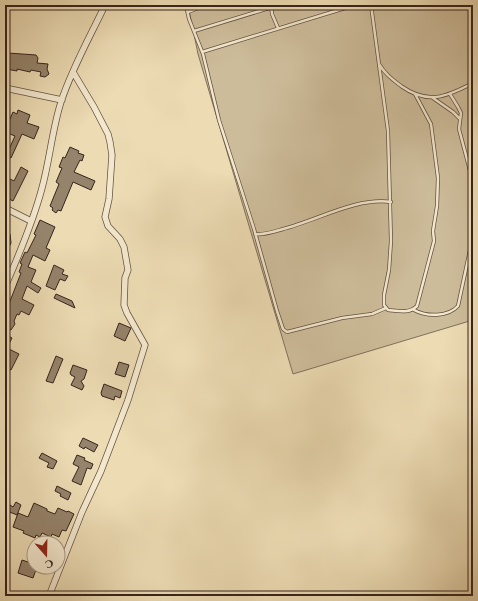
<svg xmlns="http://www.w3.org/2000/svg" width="478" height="601" font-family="'EB Garamond',serif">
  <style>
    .green { fill: #cdbc9a; stroke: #82705c }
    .building { fill: #95836b; stroke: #36241d }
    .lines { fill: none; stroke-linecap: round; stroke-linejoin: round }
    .service-casing { stroke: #645242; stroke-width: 4 }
    .minor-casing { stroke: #645242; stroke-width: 7 }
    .service { stroke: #f3e8ce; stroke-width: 2.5 }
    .minor { stroke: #f3e8ce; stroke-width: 5.5 }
  </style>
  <rect width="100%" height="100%" fill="#ecdbb3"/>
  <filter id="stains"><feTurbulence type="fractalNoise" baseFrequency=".005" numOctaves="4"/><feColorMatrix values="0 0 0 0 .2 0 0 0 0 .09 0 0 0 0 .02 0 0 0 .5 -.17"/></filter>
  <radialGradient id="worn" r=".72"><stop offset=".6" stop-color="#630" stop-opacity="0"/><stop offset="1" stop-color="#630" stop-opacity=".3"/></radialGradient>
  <path class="green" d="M 188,5 L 473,5 L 473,320 L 293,374 L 198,54 Z"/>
  <path class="building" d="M 8,53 L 36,55 L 38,58 L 37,63 L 48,64 L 47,69 L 49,74 L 45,77 L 40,76 L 41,72 L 31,70 L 30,72 L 17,69 L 17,71 L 6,69 Z
    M 5,108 L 10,119 L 13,112 L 17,114 L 18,110 L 30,115 L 27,123 L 39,127 L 34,139 L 22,134 L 11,158 L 6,156 L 15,136 L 5,132 Z
    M 70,147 L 79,151 L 78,153 L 84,155 L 82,161 L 80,160 L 74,172 L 95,181 L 91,190 L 73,182 L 61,211 L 58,210 L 56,213 L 52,210 L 53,208 L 50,206 L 59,184 L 56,182 L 62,168 L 59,167 L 63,157 L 65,158 Z
    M 21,167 L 28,171 L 13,201 L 5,197 L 5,180 L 6,177 L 14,181 Z
    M 40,220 L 55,227 L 46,248 L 50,250 L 45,261 L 33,255 L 28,267 L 36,270 L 31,282 L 41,288 L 38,293 L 27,286 L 22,299 L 34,305 L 29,315 L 21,311 L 19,315 L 17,314 L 14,321 L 15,324 L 11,330 L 5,327 L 5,314 L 21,273 L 19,272 L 22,264 L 20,263 L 25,252 L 27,253 L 36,235 L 34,234 Z
    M 5,232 L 10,234 L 11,243 L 5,255 Z
    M 54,265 L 64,270 L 62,274 L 68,276 L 65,281 L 60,279 L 55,290 L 46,286 Z
    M 56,294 L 72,301 L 75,308 L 54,298 Z
    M 119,323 L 131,328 L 125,341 L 114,336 Z
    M 7,335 L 12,338 L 7,348 L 19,354 L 11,370 L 5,367 L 5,339 Z
    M 56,356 L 63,359 L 53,383 L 46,381 Z
    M 119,362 L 129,365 L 125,377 L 115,374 Z
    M 73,365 L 87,370 L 84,379 L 81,381 L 84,386 L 82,390 L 71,385 L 75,377 L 71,375 L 70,373 Z
    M 104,384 L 122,391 L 120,398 L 115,396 L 114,400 L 102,396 L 101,393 Z
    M 83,438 L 98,445 L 94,452 L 85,447 L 84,449 L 79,446 Z
    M 42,453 L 57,461 L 53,469 L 47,467 L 49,463 L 39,458 Z
    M 77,455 L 85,458 L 84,460 L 93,464 L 91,469 L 87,468 L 81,485 L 72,481 L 79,467 L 73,464 Z
    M 57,486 L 71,493 L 68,500 L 60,496 L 61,494 L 55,491 Z
    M 16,502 L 21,505 L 17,515 L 7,511 L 10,505 L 13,507 Z
    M 34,503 L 47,509 L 47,511 L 55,514 L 58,508 L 67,512 L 68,511 L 74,514 L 66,531 L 62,530 L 59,537 L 52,534 L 51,537 L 42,533 L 40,537 L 36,535 L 35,538 L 23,533 L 24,531 L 13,527 L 18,513 L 28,517 Z
    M 22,560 L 34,564 L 34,567 L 37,567 L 33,578 L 18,573 Z"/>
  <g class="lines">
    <g class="service-casing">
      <path id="service" d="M 186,5 L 189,19 L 203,54 L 219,120 L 254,229 L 277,311 L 283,329 L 287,332 L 342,318 L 372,314 L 386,308
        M 271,5 L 272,14 L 278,28
        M 371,5 L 388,131 L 391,241 L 389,270 L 384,295 L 384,305 L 388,310 C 398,311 409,314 417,306 L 434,241 L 433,231 L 437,206 L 438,178 L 431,124 L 415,94
        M 188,12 L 206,5
        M 194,31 L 279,5
        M 202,52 L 355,5
        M 379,64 C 385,74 392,79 401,86 C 428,105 446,97 473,83
        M 450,94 L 458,107 L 461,113 L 459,129 L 473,182
        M 433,98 L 453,112 L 460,119
        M 255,234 C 265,235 273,232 283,229 C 316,221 356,197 391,202
        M 414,310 C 427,317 448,317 458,306 L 473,236"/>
    </g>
    <g class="minor-casing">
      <path id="minor" d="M 5,88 L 62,100
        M 5,208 L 31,221
        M 5,287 C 19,255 33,222 42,188 C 50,159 52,130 61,102 C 72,68 90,37 105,5
        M 49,596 L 82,512 L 101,471 L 128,400 L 145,345 L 127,313 L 124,305 L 125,278 L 128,270 L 124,247 L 120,239 L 108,226 L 105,217 L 109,199 L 112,155 L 110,142 L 108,134 L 94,107 L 73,72"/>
    </g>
    <use href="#service" class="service"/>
    <use href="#minor" class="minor"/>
  </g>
  <rect width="478" height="601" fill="none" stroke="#ecdbb3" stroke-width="20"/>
  <rect x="6" y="6" width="466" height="589" fill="none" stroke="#36241d" stroke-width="2"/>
  <rect x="10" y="10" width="458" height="581" fill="none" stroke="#36241d"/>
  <g transform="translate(46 555) rotate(160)"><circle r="19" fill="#f3e8ce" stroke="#a79a87"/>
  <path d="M0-3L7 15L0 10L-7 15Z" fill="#8f2418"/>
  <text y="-6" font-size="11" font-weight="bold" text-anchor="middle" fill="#36241d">С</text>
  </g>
  <rect width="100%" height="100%" filter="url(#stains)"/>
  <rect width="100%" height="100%" fill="url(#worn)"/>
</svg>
